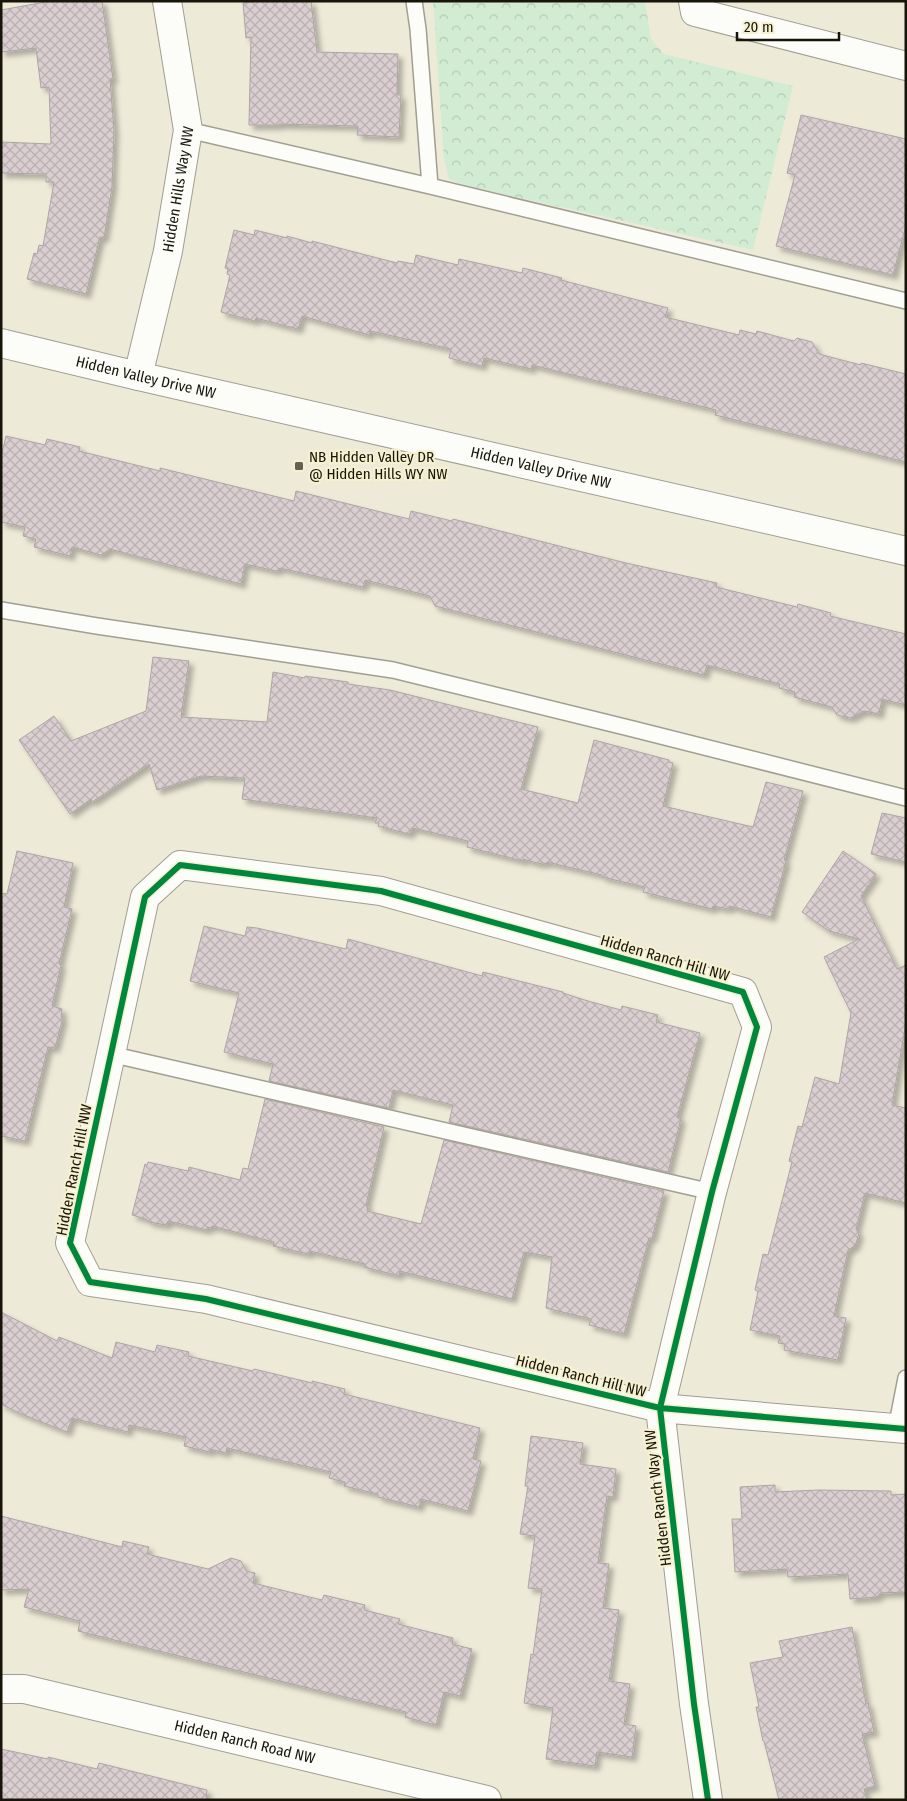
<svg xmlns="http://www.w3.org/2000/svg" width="907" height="1801" font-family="'Fira Sans Condensed',sans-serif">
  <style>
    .park { fill: url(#park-crowns) }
    .building { fill: url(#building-cross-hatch); stroke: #aca6a3; filter: url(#shadow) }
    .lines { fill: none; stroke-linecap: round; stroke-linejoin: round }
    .service-casing { stroke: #a19f91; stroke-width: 18 }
    .minor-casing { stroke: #a19f91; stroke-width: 30 }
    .tertiary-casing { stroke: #a19f91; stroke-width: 30 }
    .service { stroke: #fcfcf9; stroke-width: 15 }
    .minor { stroke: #fcfcf9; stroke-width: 28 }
    .tertiary { stroke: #fcfcf9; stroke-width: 28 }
    .cycleway-casing { stroke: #f5f0d0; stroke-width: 9 }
    .cycleway { stroke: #00873e; stroke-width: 6 }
    .poi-dot { fill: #626052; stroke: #f5f0d0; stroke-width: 2 }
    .labels { text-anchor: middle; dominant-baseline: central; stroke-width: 4.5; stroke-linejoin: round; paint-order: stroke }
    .street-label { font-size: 15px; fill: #17150a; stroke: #f5f0d0 }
    .poi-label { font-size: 15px; fill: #17150a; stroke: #f5f0d0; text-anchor: start }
  </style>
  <defs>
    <pattern id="park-crowns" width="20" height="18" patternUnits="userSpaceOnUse" patternTransform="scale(1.25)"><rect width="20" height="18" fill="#d2ecd4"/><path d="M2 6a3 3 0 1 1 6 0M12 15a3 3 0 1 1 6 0" fill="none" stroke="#b4cab5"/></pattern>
    <pattern id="building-cross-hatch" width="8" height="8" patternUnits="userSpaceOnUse" patternTransform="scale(1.25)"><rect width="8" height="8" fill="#daced0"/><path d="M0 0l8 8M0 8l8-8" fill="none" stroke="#bab0b1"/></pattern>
    <filter id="shadow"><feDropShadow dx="4.5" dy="4.5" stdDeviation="2.5" flood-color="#0004"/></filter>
  </defs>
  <rect width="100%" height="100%" fill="#edead8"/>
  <path class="park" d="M 433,1 L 645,1 L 651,39 L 664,54 L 793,86 L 753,250 L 466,186 L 449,179 L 444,159 Z"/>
  <path class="building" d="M 51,1 L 102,1 L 113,79 L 110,79 L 114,131 L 112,187 L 104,238 L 100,237 L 86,294 L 27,279 L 34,253 L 37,254 L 39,245 L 43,246 L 54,182 L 46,182 L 46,174 L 1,173 L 1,142 L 51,144 L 49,87 L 41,88 L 36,48 L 1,52 L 1,10 Z
    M 259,1 L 311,1 L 317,52 L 398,54 L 397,95 L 401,95 L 399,137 L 357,135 L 358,126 L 279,124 L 279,125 L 249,125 L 251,37 L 246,38 L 243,3 Z
    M 801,115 L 906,139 L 906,225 L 893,275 L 776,246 L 795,175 L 787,173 Z
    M 234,230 L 254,235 L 255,230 L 287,238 L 287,236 L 312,243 L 312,241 L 397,263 L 398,261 L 414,264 L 416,255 L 458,265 L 459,259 L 522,273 L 523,268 L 562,278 L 561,280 L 668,308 L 665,317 L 739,335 L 740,330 L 756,334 L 757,331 L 794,341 L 797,338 L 812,342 L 819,354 L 861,365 L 861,363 L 906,374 L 906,462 L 715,415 L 716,410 L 532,365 L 531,369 L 484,358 L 482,366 L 449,358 L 451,349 L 370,331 L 369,335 L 302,316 L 298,329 L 256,318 L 255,321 L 221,312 L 230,275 L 227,274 L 228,269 L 225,268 Z
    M 6,436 L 45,445 L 47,439 L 80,447 L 79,451 L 160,471 L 160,468 L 294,501 L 296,491 L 409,519 L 411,511 L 452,521 L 453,519 L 626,563 L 717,583 L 716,587 L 797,607 L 798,604 L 831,613 L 830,616 L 906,634 L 906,705 L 882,699 L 879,714 L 864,711 L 850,718 L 837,715 L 832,707 L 794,697 L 795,692 L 779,688 L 780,684 L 707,665 L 704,675 L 435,606 L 430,596 L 365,580 L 363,587 L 280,568 L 276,571 L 245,564 L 241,584 L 110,549 L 101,555 L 72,547 L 70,556 L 34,547 L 36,539 L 23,536 L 25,527 L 1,522 L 1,457 Z
    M 153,657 L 189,661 L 181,717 L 267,722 L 273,672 L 305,678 L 305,676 L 348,682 L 348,684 L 390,690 L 538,727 L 521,789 L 578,803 L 594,740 L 669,760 L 669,762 L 673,763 L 663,806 L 753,827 L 766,782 L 803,791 L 784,860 L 786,861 L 771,917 L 729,906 L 729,909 L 713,906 L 712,909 L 643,892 L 645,887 L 602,877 L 602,875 L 547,862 L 546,864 L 541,862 L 541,864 L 523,859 L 523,861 L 467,847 L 468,841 L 413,828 L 409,834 L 378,826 L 379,823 L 375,823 L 377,818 L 242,799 L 245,778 L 201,776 L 157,790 L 149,764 L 92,802 L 91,799 L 70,814 L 19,740 L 54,716 L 71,741 L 146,711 Z
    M 882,813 L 906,818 L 906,862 L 871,854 Z
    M 17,851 L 73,863 L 64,907 L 72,909 L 59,964 L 61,965 L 52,1006 L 62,1009 L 61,1017 L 63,1017 L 55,1048 L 48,1047 L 25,1141 L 1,1136 L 1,893 L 7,894 Z
    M 843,851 L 876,874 L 861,896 L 897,969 L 906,965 L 906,1022 L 892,1105 L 906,1108 L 906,1203 L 865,1193 L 856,1229 L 859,1234 L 855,1246 L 848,1250 L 834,1316 L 846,1318 L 838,1360 L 784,1350 L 785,1344 L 778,1343 L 780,1336 L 750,1330 L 758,1291 L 755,1290 L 763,1254 L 768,1255 L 792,1162 L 789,1161 L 798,1126 L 802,1127 L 815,1077 L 839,1084 L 851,1013 L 824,957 L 859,939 L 829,931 L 802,912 Z
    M 204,926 L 245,936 L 247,927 L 257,928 L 346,949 L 348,939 L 482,976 L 483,972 L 563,992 L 563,993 L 588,1001 L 621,1010 L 622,1006 L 658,1015 L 656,1022 L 700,1033 L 677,1117 L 681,1118 L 668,1172 L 449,1122 L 453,1105 L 393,1090 L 389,1108 L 269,1081 L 273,1064 L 224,1052 L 239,993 L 190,981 Z
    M 265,1099 L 384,1127 L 366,1205 L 368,1206 L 367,1211 L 421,1224 L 444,1140 L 664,1191 L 652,1238 L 649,1238 L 624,1334 L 589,1325 L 591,1319 L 546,1308 L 552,1257 L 524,1252 L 512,1299 L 400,1271 L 399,1275 L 396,1275 L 364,1267 L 365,1264 L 310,1251 L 309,1254 L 273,1246 L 274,1242 L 212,1226 L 211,1228 L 207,1227 L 207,1230 L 168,1221 L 167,1225 L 149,1222 L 146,1219 L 132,1215 L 145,1164 L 147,1165 L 148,1162 L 188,1171 L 189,1167 L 240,1180 L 243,1168 L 248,1169 Z
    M 1,1312 L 57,1341 L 59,1337 L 112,1358 L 116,1342 L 155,1352 L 157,1345 L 189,1352 L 188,1356 L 253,1371 L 254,1369 L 312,1383 L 312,1381 L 345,1389 L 344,1394 L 480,1428 L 473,1459 L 481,1461 L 468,1511 L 421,1499 L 419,1507 L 378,1497 L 378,1494 L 344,1486 L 345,1482 L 329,1478 L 331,1472 L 227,1448 L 226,1453 L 210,1449 L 210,1452 L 184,1446 L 186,1437 L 129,1425 L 128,1432 L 72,1418 L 67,1432 L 19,1413 L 1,1404 Z
    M 531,1436 L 583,1443 L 580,1464 L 616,1469 L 613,1497 L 607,1496 L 598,1563 L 609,1564 L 603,1608 L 619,1610 L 609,1681 L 630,1684 L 624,1724 L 636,1726 L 632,1757 L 597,1752 L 595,1766 L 546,1759 L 553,1708 L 524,1703 L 531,1654 L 533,1655 L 542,1589 L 528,1588 L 535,1536 L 520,1534 L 528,1486 L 525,1486 Z
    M 775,1485 L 775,1492 L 818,1490 L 891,1491 L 891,1495 L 906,1494 L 906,1592 L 880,1593 L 877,1597 L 850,1599 L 848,1574 L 788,1577 L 787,1569 L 735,1572 L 732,1519 L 742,1519 L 740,1487 Z
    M 1,1516 L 122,1547 L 123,1541 L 149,1547 L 147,1554 L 208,1569 L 231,1558 L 241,1561 L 246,1571 L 255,1573 L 253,1583 L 322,1600 L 324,1595 L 365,1605 L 364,1610 L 400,1619 L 398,1624 L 453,1638 L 452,1644 L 472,1649 L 460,1696 L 444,1692 L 436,1725 L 405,1717 L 406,1712 L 78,1631 L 80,1621 L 24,1607 L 29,1589 L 1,1590 Z
    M 852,1627 L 866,1704 L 868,1703 L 874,1732 L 862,1734 L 875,1786 L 864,1789 L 867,1800 L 779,1800 L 764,1741 L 763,1741 L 756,1707 L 759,1707 L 750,1663 L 783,1657 L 779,1641 Z
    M 1,1749 L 48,1759 L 48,1757 L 97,1769 L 99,1763 L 207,1790 L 206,1800 L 1,1800 Z"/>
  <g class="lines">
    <g class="service-casing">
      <path id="service" d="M 414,1 L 418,29 L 430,186
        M 188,130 L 430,186 L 906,301
        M 1,610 L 97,626 L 393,670 L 633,729 L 906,798
        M 110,1054 L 712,1192
        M 896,1429 L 906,1378"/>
    </g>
    <g class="minor-casing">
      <g id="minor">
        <path d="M 693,1 L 695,12 L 906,66"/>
        <path id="s1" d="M 138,376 L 168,251 L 188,130 L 167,1"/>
        <path id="s2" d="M 1,1689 L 24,1689 L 487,1800"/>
        <path d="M 708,1800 L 694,1704 L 660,1408 L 712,1192 L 757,1027 L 743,992 L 381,891 L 180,865 L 145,897 L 70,1243 L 90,1282 L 206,1299 L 660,1408 L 906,1429"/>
      </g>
    </g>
    <g class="tertiary-casing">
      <g id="tertiary">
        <path id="s3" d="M 1,343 L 138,376 L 906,551"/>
      </g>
    </g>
    <use href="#service" class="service"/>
    <use href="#minor" class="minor"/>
    <use href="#tertiary" class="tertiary"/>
    <g class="cycleway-casing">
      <path id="cycleway" d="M 708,1800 L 694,1704 L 660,1408 L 712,1192 L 757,1027 L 743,992 L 381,891 L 180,865 L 145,897 L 70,1243 L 90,1282 L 206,1299 L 660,1408 L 906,1429"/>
    </g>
    <use href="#cycleway" class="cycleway"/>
  </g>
  <rect class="poi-dot" x="294" y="461" width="10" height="10" rx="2.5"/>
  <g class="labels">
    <g class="street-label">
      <text stroke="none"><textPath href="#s1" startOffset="191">Hidden Hills Way NW</textPath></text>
      <text stroke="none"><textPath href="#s3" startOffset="149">Hidden Valley Drive NW</textPath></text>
      <text stroke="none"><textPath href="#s3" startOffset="554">Hidden Valley Drive NW</textPath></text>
      <text transform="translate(665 958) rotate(16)">Hidden Ranch Hill NW</text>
      <text transform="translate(74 1170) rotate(-79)">Hidden Ranch Hill NW</text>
      <text transform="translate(581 1376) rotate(14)">Hidden Ranch Hill NW</text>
      <text transform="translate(658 1498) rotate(-97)">Hidden Ranch Way NW</text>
      <text stroke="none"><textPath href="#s2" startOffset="250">Hidden Ranch Road NW</textPath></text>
    </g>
    <g class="poi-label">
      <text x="309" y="457">NB Hidden Valley DR<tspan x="309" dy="17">@ Hidden Hills WY NW</tspan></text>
    </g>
  </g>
  <rect width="907" height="1801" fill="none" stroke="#17150a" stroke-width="5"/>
  <path d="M737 32v8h102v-8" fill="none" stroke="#17150a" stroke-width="2.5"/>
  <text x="744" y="32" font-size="15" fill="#17150a" stroke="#f5f0d0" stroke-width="4" paint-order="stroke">20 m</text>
</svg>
